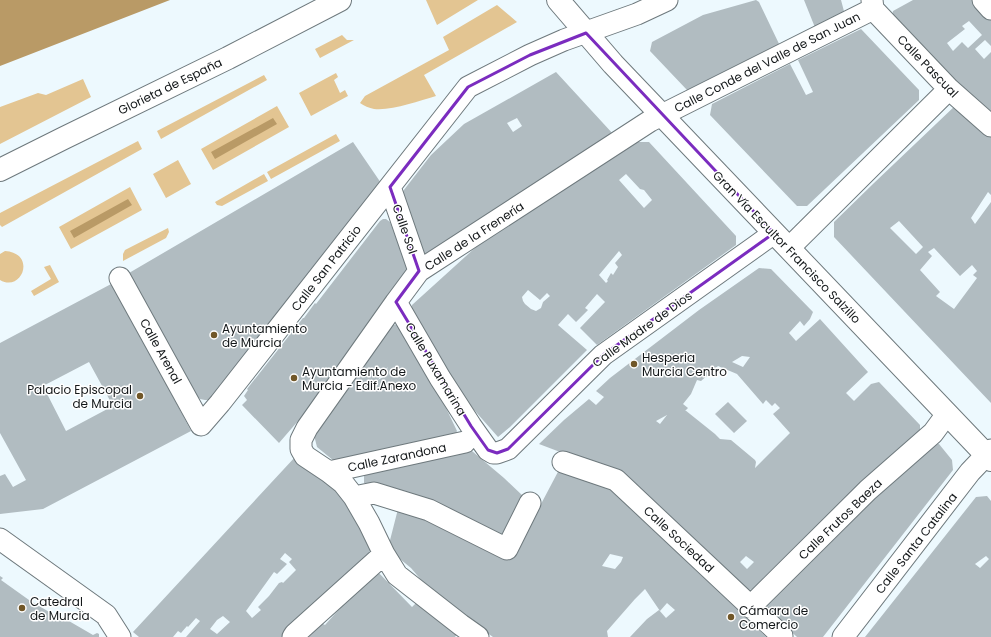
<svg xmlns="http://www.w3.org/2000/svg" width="991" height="637" font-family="Poppins,sans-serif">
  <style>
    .green { fill: #e3c592 }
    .water { fill: #b99a66 }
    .building { fill: #b1bcc1; fill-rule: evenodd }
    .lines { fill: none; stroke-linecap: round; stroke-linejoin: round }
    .street-casing { stroke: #6e797d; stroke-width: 23 }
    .secondary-casing { stroke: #6e797d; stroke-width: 24 }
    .street { stroke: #fff; stroke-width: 21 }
    .secondary { stroke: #fff; stroke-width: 22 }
    .marked { fill: none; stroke: #7b2cbf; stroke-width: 3; stroke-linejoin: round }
    .poi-dot { fill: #715728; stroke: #fff; stroke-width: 1.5 }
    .labels { text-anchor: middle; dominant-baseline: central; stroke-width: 3; stroke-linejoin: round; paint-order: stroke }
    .street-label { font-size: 12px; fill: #131719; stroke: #fff }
    .poi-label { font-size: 12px; fill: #131719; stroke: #fff; text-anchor: start }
  </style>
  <rect width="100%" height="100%" fill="#edf9fe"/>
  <path class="green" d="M 426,0 L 478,0 L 437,25 Z
    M 497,5 L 517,22 L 424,75 L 436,96 C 418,101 392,111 374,109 C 369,108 364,106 360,103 L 365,96 L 449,50 L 443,37 Z
    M 342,35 L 347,40 L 354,40 L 320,58 L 315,49 Z
    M 336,73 L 338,77 L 334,80 L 340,93 L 345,90 L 348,96 L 311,116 L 299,93 Z
    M 264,75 L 267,80 L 161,139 L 157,131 Z
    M 83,79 L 91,97 L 0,144 L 0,107 L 38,93 L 46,95 Z
    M 277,106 L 289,127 L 213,170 L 201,149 Z
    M 336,134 L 340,141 L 271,179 L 267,172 Z
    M 138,141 L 142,149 L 2,227 L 0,225 L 0,213 Z
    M 178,160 L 191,184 L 166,198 L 153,174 Z
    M 264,174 L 268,181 L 222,206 L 217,205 L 215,202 Z
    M 130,187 L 142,210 L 71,249 L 59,227 Z
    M 168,228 L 169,232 L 166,238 L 123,261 L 123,254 L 125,250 Z
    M 5,251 C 37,253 22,293 0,280 L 0,254 Z
    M 50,265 L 59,282 L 34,296 L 31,291 L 51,279 L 44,267 Z"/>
  <path class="water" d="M 0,0 L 170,0 L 0,66 Z
    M 273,118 L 277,124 L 215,159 L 211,152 Z
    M 128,199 L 132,205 L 74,238 L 70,231 Z"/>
  <path class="building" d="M 756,0 L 759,2 L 781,48 L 697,92 L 687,90 L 650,51 L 652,42 L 703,15 Z
    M 804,0 L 841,0 L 845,15 L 816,30 Z
    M 913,0 L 973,0 L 991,19 L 991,46 L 985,40 L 975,49 L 984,59 L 991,52 L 991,120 L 891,21 L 893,11 ZM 969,21 L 982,35 L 968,48 L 962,42 L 953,51 L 947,43 L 965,29 L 962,26 Z
    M 861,29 L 919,90 L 919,100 L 807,206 L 797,206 L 710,115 L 712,104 L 790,64 L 806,95 L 813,92 L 798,60 Z
    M 556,72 L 614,135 L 425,258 L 400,195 L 431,155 L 464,124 ZM 517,118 L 522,126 L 513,132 L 507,123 Z
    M 957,104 L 991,135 L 991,195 L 988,192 L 971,218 L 975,224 L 991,202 L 991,403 L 834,237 L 834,222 L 874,183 ZM 899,221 L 923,247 L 916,254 L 890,228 ZM 934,248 L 960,276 L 972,265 L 977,271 L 973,275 L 977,278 L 954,309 L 936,296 L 940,292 L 920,270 L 932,256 L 928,252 Z
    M 353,142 L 381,183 L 210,400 L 205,400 L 200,399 L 196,395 L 129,273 Z
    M 638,142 L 649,142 L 736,236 L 736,245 L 597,345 L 580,328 L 605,302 L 597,294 L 585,308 L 588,310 L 576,322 L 568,314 L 558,325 L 587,350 L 510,427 L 498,437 L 445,377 L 410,317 L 412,305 L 476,247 L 538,205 ZM 626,174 L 640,189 L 644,190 L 652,200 L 644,208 L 619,180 ZM 619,251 L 622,255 L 615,263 L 618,267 L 613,275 L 611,273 L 607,280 L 608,281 L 606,283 L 599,275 ZM 528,290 L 540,300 L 547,293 L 550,296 L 543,302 L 541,308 L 536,311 L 531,309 L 525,304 L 523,301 L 522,297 Z
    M 383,219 L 386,219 L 390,222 L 410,273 L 299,423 L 298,421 L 279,443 L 242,405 L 247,400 L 244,396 L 248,390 L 247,389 L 303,318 L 304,318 L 315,303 L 316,304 L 380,221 Z
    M 759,268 L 771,269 L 813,312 L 810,319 L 804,326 L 800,321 L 789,333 L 796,341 L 820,319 L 868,372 L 846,393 L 854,401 L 871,384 L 879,382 L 920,425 L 920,433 L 759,589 L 748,590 L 568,455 L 539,444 L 564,420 L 589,399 L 596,405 L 604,397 L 596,391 L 610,378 L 699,310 ZM 742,356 L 750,357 L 743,367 L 732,362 ZM 718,366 L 737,374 L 763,404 L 766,400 L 772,406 L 775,403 L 780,408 L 773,414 L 790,433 L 755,468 L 756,462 L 755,460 L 731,440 L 720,439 L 715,434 L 685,410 L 686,410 L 688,408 L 683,404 L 691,394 L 697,380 L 701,381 ZM 667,415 L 660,424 L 656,421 ZM 746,556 L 754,562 L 747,569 L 740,562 Z
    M 113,283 L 191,431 L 43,509 L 0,514 L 0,476 L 5,474 L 13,487 L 26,480 L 0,433 L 0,343 ZM 89,362 L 113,406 L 66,431 L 43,386 Z
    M 400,324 L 437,389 L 457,431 L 454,437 L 334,461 L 317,447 L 314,435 L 391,325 ZM 388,367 L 383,377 L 378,380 L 384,371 Z
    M 728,402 L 747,421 L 734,433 L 715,414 Z
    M 939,444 L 952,460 L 953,470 L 823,637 L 797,637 L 762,605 L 927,445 Z
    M 472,451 L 504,478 L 523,496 L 501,536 L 433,504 L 364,483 L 364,469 L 426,453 L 427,461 Z
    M 296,456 L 338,490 L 377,551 L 288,637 L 186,637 L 200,621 L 196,618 L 188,627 L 187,626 L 181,633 L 178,631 L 173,637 L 139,637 L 133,632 ZM 285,553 L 292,559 L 289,562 L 296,570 L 283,583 L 282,582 L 279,583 L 269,596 L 258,607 L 261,610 L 252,618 L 246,611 L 274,572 L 277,574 L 287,564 L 280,559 ZM 223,616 L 230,622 L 217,634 L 210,629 L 217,620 Z
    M 560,468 L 613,486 L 702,572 L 700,574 L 728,598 L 766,637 L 630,637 L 647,619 L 659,610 L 666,618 L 675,610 L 667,603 L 660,611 L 645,589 L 635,599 L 607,631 L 608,637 L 493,637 L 434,595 L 411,568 L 389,550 L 388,548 L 398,509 L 459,532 L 512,559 ZM 610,554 L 623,557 L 621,562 L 615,569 L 602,566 Z
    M 987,496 L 991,501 L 991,637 L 865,637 L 976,497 ZM 986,556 L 989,559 L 980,568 L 975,564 Z
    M 375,569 L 412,607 L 418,601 L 458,633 L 455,637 L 302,637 L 317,621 L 325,625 Z
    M 0,576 L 3,578 L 1,580 L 29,600 L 61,619 L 62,617 L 93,635 L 97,633 L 99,634 L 99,637 L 0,637 Z"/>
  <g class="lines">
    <g class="street-casing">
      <path id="street" d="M 872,0 L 873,9 L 949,89 L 991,126
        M 983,0 L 991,9
        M 390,187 L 419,271
        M 789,248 L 949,89
        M 120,278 L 201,425 L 220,403 L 468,87 L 530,55 L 564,40 L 637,14 L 667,0
        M 396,302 L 440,378 L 471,426 L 488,450 L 493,453 L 497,453 L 508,449 L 603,355 L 756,246 L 774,233
        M 563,462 L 616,480 L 782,636
        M 329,472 L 465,442
        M 354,497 L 374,493 L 429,510 L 507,549 L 530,503
        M 0,539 L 106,615 L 120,637
        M 750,607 L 868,490 L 933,433 L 947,414
        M 293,637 L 295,634 L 384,554
        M 478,637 L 461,625 L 397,575 L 384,554 L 369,523 L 354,497 L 343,483 L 329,472 L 305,456 L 301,449 L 301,440 L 307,428 L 396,302 L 419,271 L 650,121 L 873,9
        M 843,637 L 970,472 L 991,450"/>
    </g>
    <g class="secondary-casing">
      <path id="secondary" d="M 558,0 L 613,64 L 991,460
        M 0,170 L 64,138 L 228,58 L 340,0"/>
    </g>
    <use href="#street" class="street"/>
    <use href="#secondary" class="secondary"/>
  </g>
  <path class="marked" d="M 586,33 L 774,233 L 603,355 L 508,449 L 497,453 L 488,450 L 471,426 L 396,302 L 419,271 L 390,187 L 468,87 L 530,55 Z"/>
  <g class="poi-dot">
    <circle cx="214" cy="335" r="4"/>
    <circle cx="634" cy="364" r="4"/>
    <circle cx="294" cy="378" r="4"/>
    <circle cx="140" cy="396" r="4"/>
    <circle cx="22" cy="608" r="4"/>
    <circle cx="731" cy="617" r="4"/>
  </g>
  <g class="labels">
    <g class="street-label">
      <text transform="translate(767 62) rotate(-27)">Calle Conde del Valle de San Juan</text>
      <text transform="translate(928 66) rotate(46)">Calle Pascual</text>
      <text transform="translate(170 86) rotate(-26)">Glorieta de España</text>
      <text transform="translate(405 229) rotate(71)">Calle Sol</text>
      <text transform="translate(474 236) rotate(-33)">Calle de la Frenería</text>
      <text transform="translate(787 247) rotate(46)">Gran Vía Escultor Francisco Salzillo</text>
      <text transform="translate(326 268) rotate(-52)">Calle San Patricio</text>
      <text transform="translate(642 329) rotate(-36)">Calle Madre de Dios</text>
      <text transform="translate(161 351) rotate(61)">Calle Arenal</text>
      <text transform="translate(436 369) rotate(59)">Calle Puxamarina</text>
      <text transform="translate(397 457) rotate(-12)">Calle Zarandona</text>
      <text transform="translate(840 519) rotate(-44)">Calle Frutos Baeza</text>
      <text transform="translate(679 539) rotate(43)">Calle Sociedad</text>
      <text transform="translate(916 543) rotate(-52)">Calle Santa Catalina</text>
    </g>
    <g class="poi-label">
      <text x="222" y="328">Ayuntamiento<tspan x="222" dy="14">de Murcia</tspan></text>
      <text x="642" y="357">Hesperia<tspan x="642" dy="14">Murcia Centro</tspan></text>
      <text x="302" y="371">Ayuntamiento de<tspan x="302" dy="14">Murcia - Edif.Anexo</tspan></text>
      <text x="132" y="389" text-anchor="end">Palacio Episcopal<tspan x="132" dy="14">de Murcia</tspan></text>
      <text x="30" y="601">Catedral<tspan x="30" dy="14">de Murcia</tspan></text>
      <text x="739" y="610">Cámara de<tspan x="739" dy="14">Comercio</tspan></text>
    </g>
  </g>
</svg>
